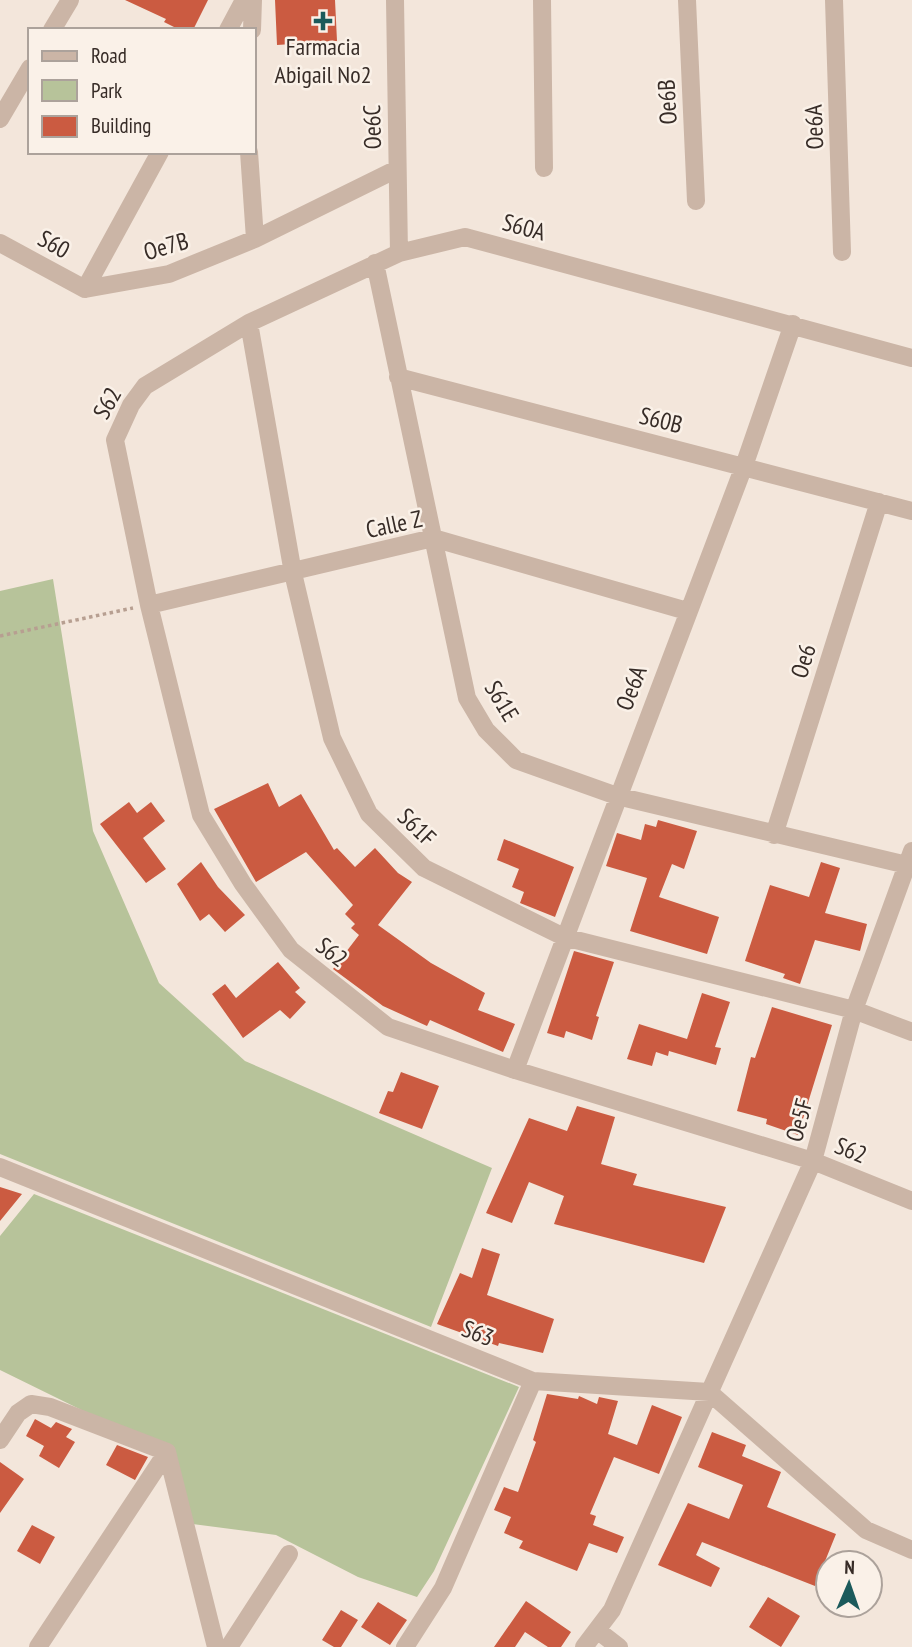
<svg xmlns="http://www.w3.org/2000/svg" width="912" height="1647" font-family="'PT Sans Narrow',sans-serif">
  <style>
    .green { fill: #b7c39a }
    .building { fill: #cb5b41 }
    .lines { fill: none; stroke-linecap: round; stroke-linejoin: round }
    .path { stroke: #b79f91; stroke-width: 3.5; stroke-dasharray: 3.5 3.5; stroke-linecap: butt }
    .street { stroke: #cbb5a6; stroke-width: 18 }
    .poi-dot { fill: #1b5a5b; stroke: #faf1e8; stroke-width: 2.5 }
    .labels { text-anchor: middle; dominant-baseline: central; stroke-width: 5; stroke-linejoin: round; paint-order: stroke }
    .poi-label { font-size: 24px; fill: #372c27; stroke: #faf1e8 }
    .street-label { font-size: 24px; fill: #372c27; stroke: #faf1e8 }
  </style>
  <rect width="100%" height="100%" fill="#f3e6db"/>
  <path class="green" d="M 53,579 L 93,831 L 159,983 L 245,1061 L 492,1168 L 431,1327 L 0,1154 L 0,591 Z
    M 34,1194 L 519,1387 L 434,1571 L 417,1597 L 358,1577 L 276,1535 L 185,1523 L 167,1452 L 0,1370 L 0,1236 Z"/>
  <path class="building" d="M 125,0 L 208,0 L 193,30 L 180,30 L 164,22 L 166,19 Z
    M 275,0 L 335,0 L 337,41 L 277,45 Z
    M 268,783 L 279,807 L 301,794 L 334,850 L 337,848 L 355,867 L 375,848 L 398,873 L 412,882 L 378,925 L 431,963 L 485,993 L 478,1010 L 515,1024 L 503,1052 L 430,1020 L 427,1026 L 383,1006 L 333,969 L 359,935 L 351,928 L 355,924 L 345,914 L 353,905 L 306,852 L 256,882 L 214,809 Z
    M 129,802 L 137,813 L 151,802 L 165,821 L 143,838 L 166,869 L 146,883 L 100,824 Z
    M 658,820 L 697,831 L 684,869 L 672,864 L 659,897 L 719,917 L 707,954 L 630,931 L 647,878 L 606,866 L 617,833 L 641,840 L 645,824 L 656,827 Z
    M 504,839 L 574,867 L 555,917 L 520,903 L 524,892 L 512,887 L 519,869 L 497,860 Z
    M 201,862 L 218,887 L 245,915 L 225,932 L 209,914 L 200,921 L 177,884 Z
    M 821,862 L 840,868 L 825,913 L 867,924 L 860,951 L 815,940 L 800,984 L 783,978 L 785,974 L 745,961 L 770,885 L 809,897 Z
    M 574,951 L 614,962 L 596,1016 L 599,1017 L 592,1040 L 566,1031 L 564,1038 L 547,1033 Z
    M 278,962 L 300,988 L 295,992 L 306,1002 L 290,1019 L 280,1010 L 243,1038 L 212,994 L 225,984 L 236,998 Z
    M 702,993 L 730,1002 L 715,1047 L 721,1048 L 716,1065 L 669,1051 L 668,1056 L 656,1052 L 652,1066 L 627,1059 L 639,1024 L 687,1039 Z
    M 772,1007 L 832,1025 L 798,1135 L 766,1124 L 767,1119 L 737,1111 L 751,1057 L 755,1058 Z
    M 401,1072 L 439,1086 L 422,1129 L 379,1113 L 388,1091 L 393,1092 Z
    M 577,1106 L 615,1117 L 601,1164 L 637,1174 L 633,1185 L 726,1207 L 704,1263 L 554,1224 L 564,1196 L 529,1182 L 512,1223 L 486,1213 L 529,1118 L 567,1131 Z
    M 0,1187 L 22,1194 L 0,1221 Z
    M 482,1248 L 500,1254 L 487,1295 L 554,1319 L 543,1353 L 499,1343 L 498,1346 L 437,1324 L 460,1273 L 472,1278 Z
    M 547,1394 L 578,1399 L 579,1396 L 597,1404 L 599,1397 L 618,1401 L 608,1434 L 637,1445 L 652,1405 L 682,1417 L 659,1474 L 614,1457 L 590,1514 L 596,1516 L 593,1525 L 624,1537 L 617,1553 L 589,1543 L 577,1571 L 519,1548 L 523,1541 L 504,1533 L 511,1517 L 494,1510 L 504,1487 L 518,1492 L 536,1442 L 533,1440 Z
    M 35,1419 L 51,1428 L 56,1422 L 72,1429 L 66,1437 L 75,1442 L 59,1468 L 39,1456 L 44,1446 L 26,1436 Z
    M 712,1432 L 746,1445 L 742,1456 L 781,1472 L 767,1507 L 836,1534 L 815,1586 L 702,1542 L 696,1555 L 720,1568 L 711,1587 L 658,1565 L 688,1503 L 729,1519 L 743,1485 L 698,1467 Z
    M 117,1445 L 148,1457 L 135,1480 L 106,1465 Z
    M 0,1462 L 24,1479 L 0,1513 Z
    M 32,1525 L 55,1537 L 40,1564 L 17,1551 Z
    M 768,1597 L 800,1616 L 781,1647 L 749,1627 Z
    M 526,1601 L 571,1632 L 561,1647 L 548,1647 L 525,1632 L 515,1647 L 494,1647 Z
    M 378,1602 L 407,1620 L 390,1645 L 361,1627 Z
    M 341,1610 L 358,1620 L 341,1647 L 334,1647 L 322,1640 Z"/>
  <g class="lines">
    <path class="path" d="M 0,636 L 133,608"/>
    <path class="street" d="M 395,0 L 399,253
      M 542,0 L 544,168
      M 687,0 L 696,201
      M 834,0 L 842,252
      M 52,30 L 70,0
      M 228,30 L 244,0
      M 252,30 L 253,0
      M 0,119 L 30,68
      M 249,152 L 255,239
      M 0,243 L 85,289
      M 375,263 L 467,698 L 486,730 L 516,760 L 617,796 L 907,865
      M 85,289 L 169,274 L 255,239 L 397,169
      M 85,289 L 160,152
      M 249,323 L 293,573 L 332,738 L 369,814 L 424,868 L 564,937 L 854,1010 L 912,1032
      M 912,358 L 465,237 L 399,253 L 249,323 L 145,386 L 131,405 L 115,440 L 149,605 L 201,815 L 243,884 L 291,950 L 388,1027 L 515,1070 L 813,1161 L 912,1201
      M 398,377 L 912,511
      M 149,605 L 433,538 L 687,611
      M 774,835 L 879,502
      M 515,1070 L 744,466 L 793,324
      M 0,1167 L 533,1381 L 709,1392 L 866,1530 L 912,1550
      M 0,1440 L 18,1413 L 31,1404 L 50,1407 L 167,1452
      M 167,1452 L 216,1647
      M 597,1630 L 619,1647
      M 38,1647 L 167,1452
      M 229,1647 L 289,1554
      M 405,1647 L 443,1588 L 533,1381
      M 584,1647 L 612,1610 L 813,1161 L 854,1010 L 912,851"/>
  </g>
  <path class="poi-dot" d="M319.5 10.5h7v7h7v7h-7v7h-7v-7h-7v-7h7z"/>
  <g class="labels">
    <g class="poi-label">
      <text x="323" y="46">Farmacia<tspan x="323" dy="28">Abigail No2</tspan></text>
    </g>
    <g class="street-label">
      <text transform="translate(667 102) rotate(-93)">Oe6B</text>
      <text transform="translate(372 127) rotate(-91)">Oe6C</text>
      <text transform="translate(814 127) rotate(-92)">Oe6A</text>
      <text transform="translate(524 227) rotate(15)">S60A</text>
      <text transform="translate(54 244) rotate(29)">S60</text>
      <text transform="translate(166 246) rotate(-16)">Oe7B</text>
      <text transform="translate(107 403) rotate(-61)">S62</text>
      <text transform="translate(661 420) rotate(14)">S60B</text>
      <text transform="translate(394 524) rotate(-12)">Calle Z</text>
      <text transform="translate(803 661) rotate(-73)">Oe6</text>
      <text transform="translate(631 688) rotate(-69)">Oe6A</text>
      <text transform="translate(502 701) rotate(59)">S61E</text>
      <text transform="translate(417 827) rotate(44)">S61F</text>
      <text transform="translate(332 952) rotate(38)">S62</text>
      <text transform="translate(799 1120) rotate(-75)">Oe5F</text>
      <text transform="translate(851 1150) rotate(22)">S62</text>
      <text transform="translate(478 1333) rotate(22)">S63</text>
    </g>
  </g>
  <rect x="28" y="28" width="228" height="126" fill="#faf1e8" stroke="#aca29b" stroke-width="2"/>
  <rect x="42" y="51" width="35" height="10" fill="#cbb5a6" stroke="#aca29b" stroke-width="2"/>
  <text x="91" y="63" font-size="21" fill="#372c27">Road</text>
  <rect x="42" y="80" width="35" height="21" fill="#b7c39a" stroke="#aca29b" stroke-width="2"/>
  <text x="91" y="98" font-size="21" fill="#372c27">Park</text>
  <rect x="42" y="116" width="35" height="21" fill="#cb5b41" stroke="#aca29b" stroke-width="2"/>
  <text x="91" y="133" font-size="21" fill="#372c27">Building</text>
  <g transform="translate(849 1584) rotate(2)"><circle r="33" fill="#faf1e8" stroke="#aca29b" stroke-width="2"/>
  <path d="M0-5L12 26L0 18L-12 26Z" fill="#1b5a5b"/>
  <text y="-10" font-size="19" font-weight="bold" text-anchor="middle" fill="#372c27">N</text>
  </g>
</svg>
